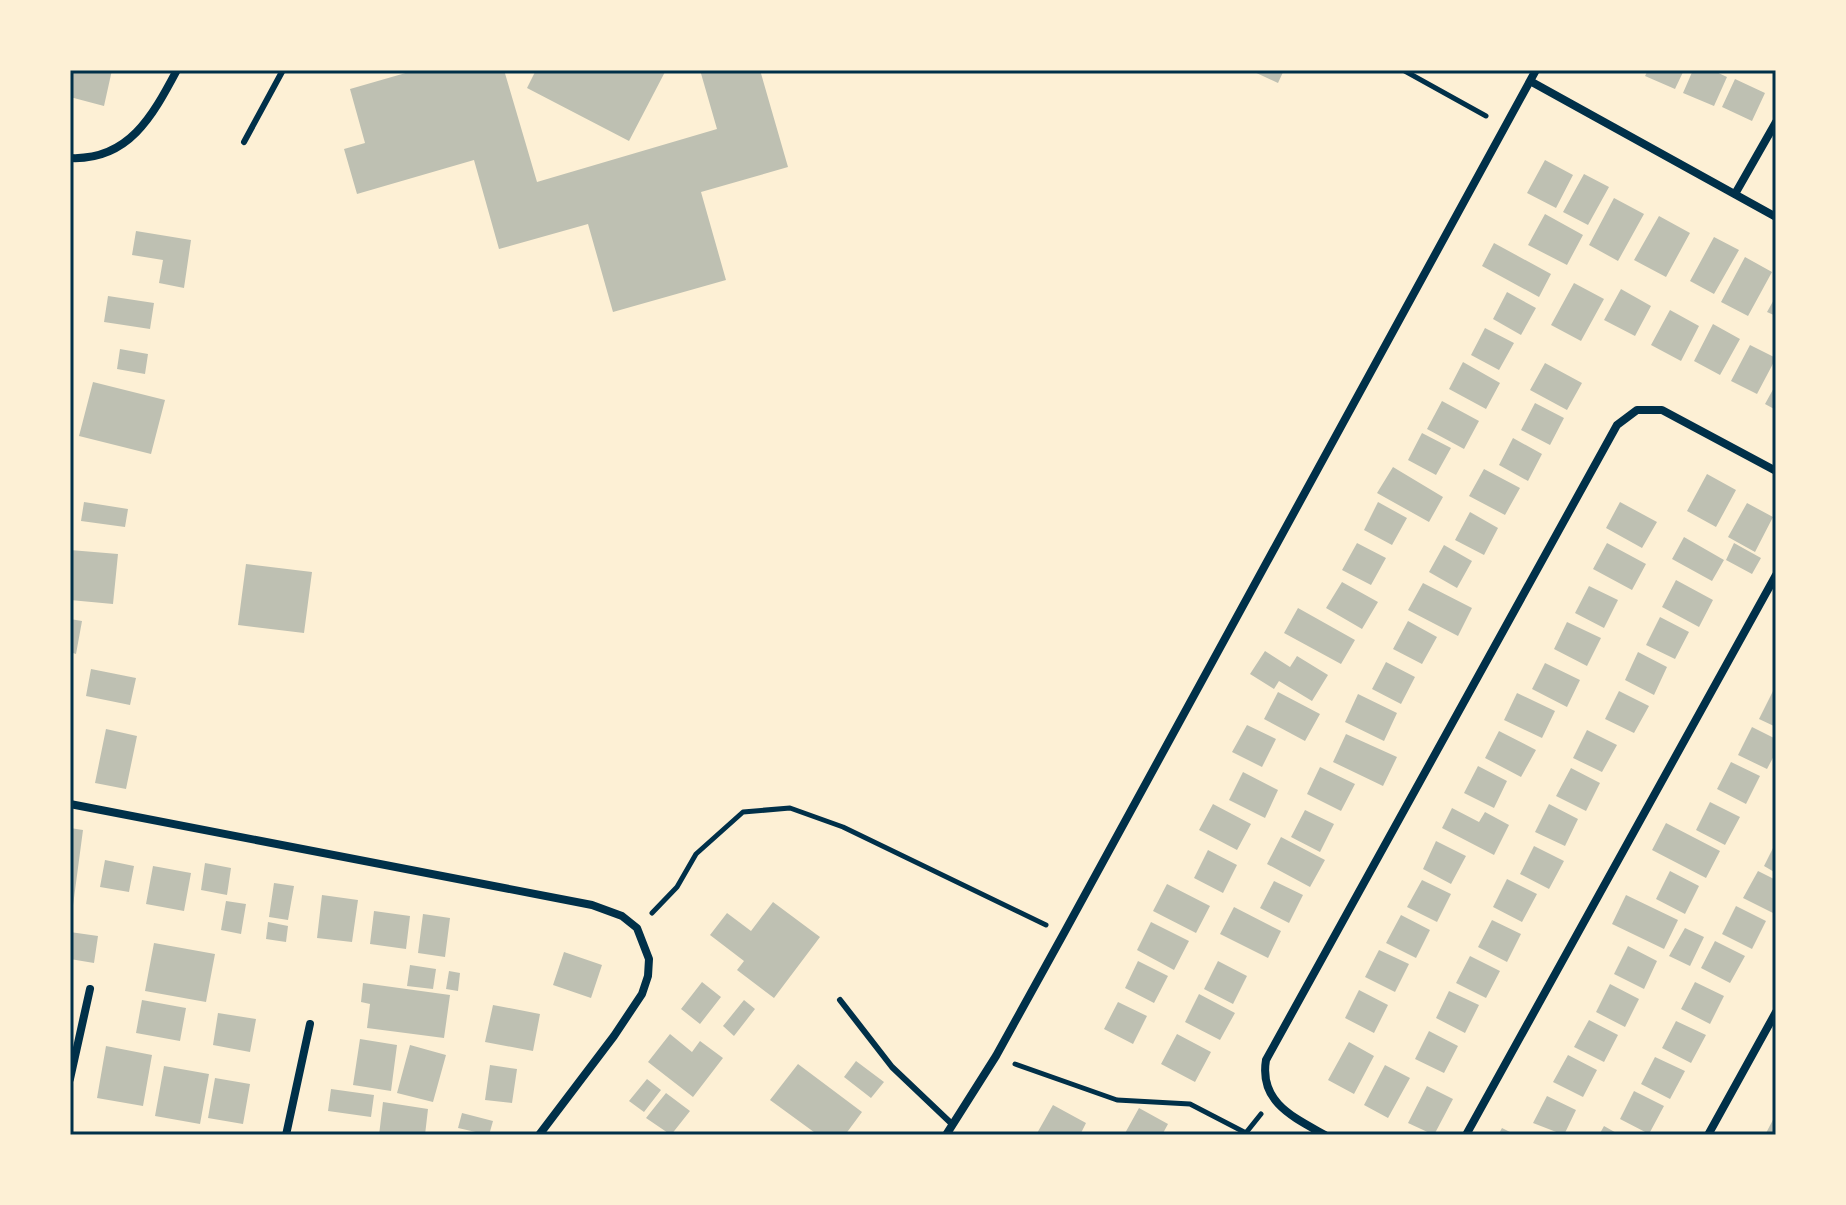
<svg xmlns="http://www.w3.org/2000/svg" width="1846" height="1205" font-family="'Golos Text',sans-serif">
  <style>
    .building { fill: #bec0b2 }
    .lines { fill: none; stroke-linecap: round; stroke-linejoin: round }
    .path { stroke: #003049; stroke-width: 5 }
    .service { stroke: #003049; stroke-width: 6 }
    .minor { stroke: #003049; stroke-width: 8 }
    .neatline { fill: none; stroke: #003049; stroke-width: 3 }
  </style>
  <rect width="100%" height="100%" fill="#fdf0d5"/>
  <path class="building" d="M 70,70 L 112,70 L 104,106 L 70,97 Z
    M 416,70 L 504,70 L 537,182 L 717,129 L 700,70 L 760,70 L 788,167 L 701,192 L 726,280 L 613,312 L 588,224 L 499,249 L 474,160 L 357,194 L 344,149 L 365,143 L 350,89 Z
    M 536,70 L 666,70 L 629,141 L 527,88 Z
    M 1250,70 L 1284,70 L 1278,83 Z
    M 1648,70 L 1684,70 L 1675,89 L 1645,76 Z
    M 1693,70 L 1712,70 L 1727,77 L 1714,106 L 1683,93 Z
    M 1735,79 L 1765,93 L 1752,121 L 1722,107 Z
    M 1545,160 L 1573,175 L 1556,208 L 1527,193 Z
    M 1584,174 L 1609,187 L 1588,225 L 1563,212 Z
    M 1614,198 L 1644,214 L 1618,261 L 1589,245 Z
    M 1545,214 L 1583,235 L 1567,265 L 1528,245 Z
    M 1659,216 L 1690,233 L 1666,277 L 1634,260 Z
    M 136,231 L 191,240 L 184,288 L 159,283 L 163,260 L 132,255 Z
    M 1714,237 L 1739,250 L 1714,294 L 1690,281 Z
    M 1494,243 L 1551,274 L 1539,297 L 1482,266 Z
    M 1745,257 L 1772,272 L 1748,316 L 1721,302 Z
    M 1574,283 L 1604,299 L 1581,341 L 1551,325 Z
    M 1621,289 L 1651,306 L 1635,336 L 1604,320 Z
    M 1507,292 L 1536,308 L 1521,335 L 1493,319 Z
    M 108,296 L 154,303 L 150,329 L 104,322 Z
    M 1776,296 L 1776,316 L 1767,312 Z
    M 1670,310 L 1699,326 L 1681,361 L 1651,345 Z
    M 1713,324 L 1740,339 L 1720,375 L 1694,361 Z
    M 1485,328 L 1514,343 L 1499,370 L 1471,355 Z
    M 1750,345 L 1776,358 L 1757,394 L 1731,381 Z
    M 120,349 L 148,354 L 145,374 L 117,369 Z
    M 1463,362 L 1500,383 L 1486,409 L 1449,389 Z
    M 1545,363 L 1582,383 L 1567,410 L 1530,390 Z
    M 93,382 L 165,400 L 151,454 L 79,436 Z
    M 1776,384 L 1776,410 L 1765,404 Z
    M 1442,401 L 1479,421 L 1464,449 L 1427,429 Z
    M 1535,403 L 1564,418 L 1550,445 L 1521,430 Z
    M 1422,433 L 1451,448 L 1436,475 L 1408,460 Z
    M 1513,438 L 1542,454 L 1528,481 L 1499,465 Z
    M 1393,467 L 1443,497 L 1429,522 L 1377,493 Z
    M 1484,469 L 1520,488 L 1505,515 L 1469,496 Z
    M 1707,474 L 1736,490 L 1716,527 L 1687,511 Z
    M 84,502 L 128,509 L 125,527 L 81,521 Z
    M 1378,502 L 1407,518 L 1392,545 L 1364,530 Z
    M 1620,502 L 1657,522 L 1642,548 L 1606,528 Z
    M 1747,503 L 1773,517 L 1755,552 L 1728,537 Z
    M 1470,512 L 1498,528 L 1484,555 L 1455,540 Z
    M 1684,537 L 1724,560 L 1712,581 L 1672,559 Z
    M 1357,543 L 1386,558 L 1371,585 L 1342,570 Z
    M 1607,543 L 1646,564 L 1632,590 L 1593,569 Z
    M 1734,543 L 1761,558 L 1752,574 L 1726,560 Z
    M 1444,545 L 1472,561 L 1457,588 L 1429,572 Z
    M 70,550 L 118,554 L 113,604 L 70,600 Z
    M 246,564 L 312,572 L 304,633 L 238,625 Z
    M 1676,580 L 1713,600 L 1699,627 L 1662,607 Z
    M 1342,582 L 1378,602 L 1362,629 L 1326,608 Z
    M 1423,583 L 1472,608 L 1458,636 L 1408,610 Z
    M 1589,586 L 1618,600 L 1604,628 L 1575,613 Z
    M 1298,608 L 1355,640 L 1341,664 L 1284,633 Z
    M 1660,617 L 1689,632 L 1675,659 L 1646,645 Z
    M 70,619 L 82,621 L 76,654 L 70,652 Z
    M 1408,621 L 1437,637 L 1422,664 L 1393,649 Z
    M 1567,622 L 1601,638 L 1587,666 L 1554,649 Z
    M 1265,651 L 1290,667 L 1297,656 L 1328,675 L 1312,701 L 1279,681 L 1274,689 L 1250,674 Z
    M 1638,652 L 1667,667 L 1654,695 L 1625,680 Z
    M 1386,662 L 1415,677 L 1401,704 L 1372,689 Z
    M 1545,663 L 1580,680 L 1567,707 L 1532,689 Z
    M 91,669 L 136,678 L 130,705 L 86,696 Z
    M 1619,691 L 1649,706 L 1634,733 L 1605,719 Z
    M 1773,691 L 1776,692 L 1776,727 L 1759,719 Z
    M 1278,692 L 1320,714 L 1305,741 L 1264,719 Z
    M 1517,693 L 1555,711 L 1542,738 L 1504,720 Z
    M 1358,694 L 1397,713 L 1384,741 L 1345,722 Z
    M 1247,725 L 1276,739 L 1262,767 L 1232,752 Z
    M 1752,727 L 1776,739 L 1776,752 L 1767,769 L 1738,755 Z
    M 106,729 L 137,736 L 126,789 L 95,783 Z
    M 1587,730 L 1617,745 L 1602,772 L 1573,758 Z
    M 1499,731 L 1536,750 L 1521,777 L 1485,758 Z
    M 1346,734 L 1397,757 L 1383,786 L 1333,762 Z
    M 1731,762 L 1760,776 L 1746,804 L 1717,789 Z
    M 1478,766 L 1507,781 L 1494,808 L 1464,793 Z
    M 1320,767 L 1355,784 L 1341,811 L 1307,794 Z
    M 1571,768 L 1600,783 L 1586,811 L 1556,796 Z
    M 1243,772 L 1278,790 L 1265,818 L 1229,800 Z
    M 1710,802 L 1740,817 L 1725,845 L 1696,830 Z
    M 1213,804 L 1251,824 L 1237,850 L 1199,830 Z
    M 1549,804 L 1578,819 L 1565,846 L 1535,832 Z
    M 1452,808 L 1479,822 L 1485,812 L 1509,825 L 1494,855 L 1442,828 Z
    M 1305,810 L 1334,824 L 1320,852 L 1291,837 Z
    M 1666,823 L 1720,851 L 1706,878 L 1652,850 Z
    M 70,828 L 83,830 L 72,913 L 70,913 Z
    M 1281,837 L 1325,860 L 1310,887 L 1267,864 Z
    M 1436,841 L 1466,856 L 1451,884 L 1423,869 Z
    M 1776,842 L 1776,873 L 1764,866 Z
    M 1534,846 L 1564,861 L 1549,889 L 1520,874 Z
    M 1208,850 L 1237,865 L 1223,893 L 1194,878 Z
    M 105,860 L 134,866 L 129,892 L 100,887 Z
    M 205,863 L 231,868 L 227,895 L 201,890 Z
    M 153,866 L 191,873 L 184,911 L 146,904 Z
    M 1670,871 L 1699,886 L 1685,914 L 1656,899 Z
    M 1758,871 L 1776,880 L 1773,913 L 1743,898 Z
    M 1507,879 L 1537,894 L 1522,922 L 1493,907 Z
    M 1422,880 L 1451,894 L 1437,922 L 1407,907 Z
    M 1274,881 L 1303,895 L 1289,923 L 1260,908 Z
    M 274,883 L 294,886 L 288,920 L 269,917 Z
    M 1167,884 L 1210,906 L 1196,933 L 1153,911 Z
    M 322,895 L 358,900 L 352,942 L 317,938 Z
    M 1626,895 L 1678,920 L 1664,949 L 1612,924 Z
    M 226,901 L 246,904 L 241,934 L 221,930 Z
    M 773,902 L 820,937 L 774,998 L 737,970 L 744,961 L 710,935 L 727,913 L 751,931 Z
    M 1736,906 L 1766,921 L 1752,949 L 1722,934 Z
    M 1234,907 L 1281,931 L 1268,958 L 1220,934 Z
    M 374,911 L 410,916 L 406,949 L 370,944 Z
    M 423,914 L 450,918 L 445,957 L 418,953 Z
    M 1401,915 L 1430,930 L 1416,958 L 1386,943 Z
    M 1492,920 L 1521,934 L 1507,962 L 1478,947 Z
    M 268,922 L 288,926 L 286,942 L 266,939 Z
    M 1151,922 L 1189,941 L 1174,970 L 1137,950 Z
    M 1685,928 L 1704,937 L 1690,966 L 1669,956 Z
    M 70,932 L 98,936 L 94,963 L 70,959 Z
    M 1715,941 L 1745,956 L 1730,983 L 1701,968 Z
    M 154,943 L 215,954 L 206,1002 L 145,991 Z
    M 1628,946 L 1657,961 L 1644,989 L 1614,974 Z
    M 1379,950 L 1409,964 L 1395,992 L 1365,977 Z
    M 564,952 L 602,965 L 591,998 L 553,985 Z
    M 1470,956 L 1500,971 L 1486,998 L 1456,983 Z
    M 1138,961 L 1168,976 L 1154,1003 L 1125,988 Z
    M 1218,961 L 1247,976 L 1233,1004 L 1204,989 Z
    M 410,965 L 436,969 L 433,989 L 407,986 Z
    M 449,971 L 460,973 L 458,991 L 446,989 Z
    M 702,982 L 721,997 L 700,1024 L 681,1009 Z
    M 1695,982 L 1724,996 L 1710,1024 L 1681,1009 Z
    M 363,983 L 450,995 L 444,1038 L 367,1028 L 370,1004 L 361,1002 Z
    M 1610,984 L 1639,999 L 1625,1027 L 1596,1012 Z
    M 1359,990 L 1388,1005 L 1374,1033 L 1345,1018 Z
    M 1449,991 L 1479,1005 L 1465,1033 L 1436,1018 Z
    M 1199,994 L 1235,1013 L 1220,1040 L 1185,1022 Z
    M 142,1000 L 186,1008 L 180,1041 L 136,1033 Z
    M 744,1000 L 755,1009 L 734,1036 L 723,1026 Z
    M 1118,1002 L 1147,1016 L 1133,1044 L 1104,1029 Z
    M 493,1005 L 540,1014 L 533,1051 L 485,1042 Z
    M 218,1013 L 256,1019 L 250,1052 L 213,1045 Z
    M 1589,1020 L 1618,1035 L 1604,1062 L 1574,1047 Z
    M 1676,1021 L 1706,1035 L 1691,1063 L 1662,1048 Z
    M 1429,1031 L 1458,1046 L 1444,1073 L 1415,1059 Z
    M 670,1034 L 692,1052 L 700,1041 L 723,1058 L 693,1097 L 648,1062 Z
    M 1177,1034 L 1211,1052 L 1195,1082 L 1161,1064 Z
    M 360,1039 L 397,1045 L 391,1091 L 353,1085 Z
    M 1349,1042 L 1374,1056 L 1354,1094 L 1328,1080 Z
    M 410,1045 L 446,1055 L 433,1102 L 397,1093 Z
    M 106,1046 L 152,1055 L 143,1106 L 97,1098 Z
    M 1568,1055 L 1597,1070 L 1583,1097 L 1553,1082 Z
    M 1655,1057 L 1685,1071 L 1670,1099 L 1641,1084 Z
    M 856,1061 L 884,1082 L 871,1098 L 844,1077 Z
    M 798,1064 L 862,1112 L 845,1135 L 818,1135 L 770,1100 Z
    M 490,1065 L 517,1069 L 512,1103 L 485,1100 Z
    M 1385,1065 L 1410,1078 L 1388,1118 L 1364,1105 Z
    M 164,1066 L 209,1074 L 200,1124 L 155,1116 Z
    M 215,1078 L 250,1084 L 243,1124 L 208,1118 Z
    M 647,1079 L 661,1090 L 644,1112 L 629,1101 Z
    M 1427,1086 L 1453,1099 L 1434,1135 L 1408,1123 Z
    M 331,1089 L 374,1095 L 371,1117 L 328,1111 Z
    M 1634,1091 L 1664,1106 L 1649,1134 L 1620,1119 Z
    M 666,1093 L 690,1111 L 671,1135 L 646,1118 Z
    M 1547,1096 L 1576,1110 L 1564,1135 L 1533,1123 Z
    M 383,1102 L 428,1109 L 425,1135 L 379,1135 Z
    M 1053,1105 L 1086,1123 L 1080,1135 L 1036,1135 Z
    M 1139,1108 L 1168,1124 L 1162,1135 L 1124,1135 Z
    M 462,1113 L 493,1121 L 489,1135 L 458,1128 Z
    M 1776,1114 L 1776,1135 L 1765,1135 Z
    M 1604,1126 L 1620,1135 L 1599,1135 Z
    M 1502,1128 L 1516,1135 L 1498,1135 Z"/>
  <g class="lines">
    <path class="path" d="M 1403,70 L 1486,116
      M 652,913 L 677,887 L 696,854 L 743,812 L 790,808 L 843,827 L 1046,925
      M 1015,1064 L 1117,1100 L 1190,1104 L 1246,1133
      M 1245,1134 L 1261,1114"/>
    <path class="service" d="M 244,142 L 283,70
      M 840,1000 L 892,1067 L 953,1125"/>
    <path class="minor" d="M 1530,81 L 1776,217
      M 70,158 C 129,161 153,115 177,70
      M 1735,194 L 1776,122
      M 70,804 L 592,905 L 622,916 L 637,928 L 649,959 L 648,976 L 642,994 L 614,1036 L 539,1135
      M 70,1079 L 90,989
      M 286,1135 L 310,1024
      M 946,1135 L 996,1056 L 1064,933 L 1536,70
      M 1325,1135 C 1293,1117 1259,1102 1266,1060 L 1617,425 L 1637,410 L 1662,410 L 1776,471
      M 1466,1135 L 1776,575
      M 1708,1135 L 1776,1012"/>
  </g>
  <rect width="1846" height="1205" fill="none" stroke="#fdf0d5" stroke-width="144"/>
  <rect x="72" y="72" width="1702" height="1061" class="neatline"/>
</svg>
